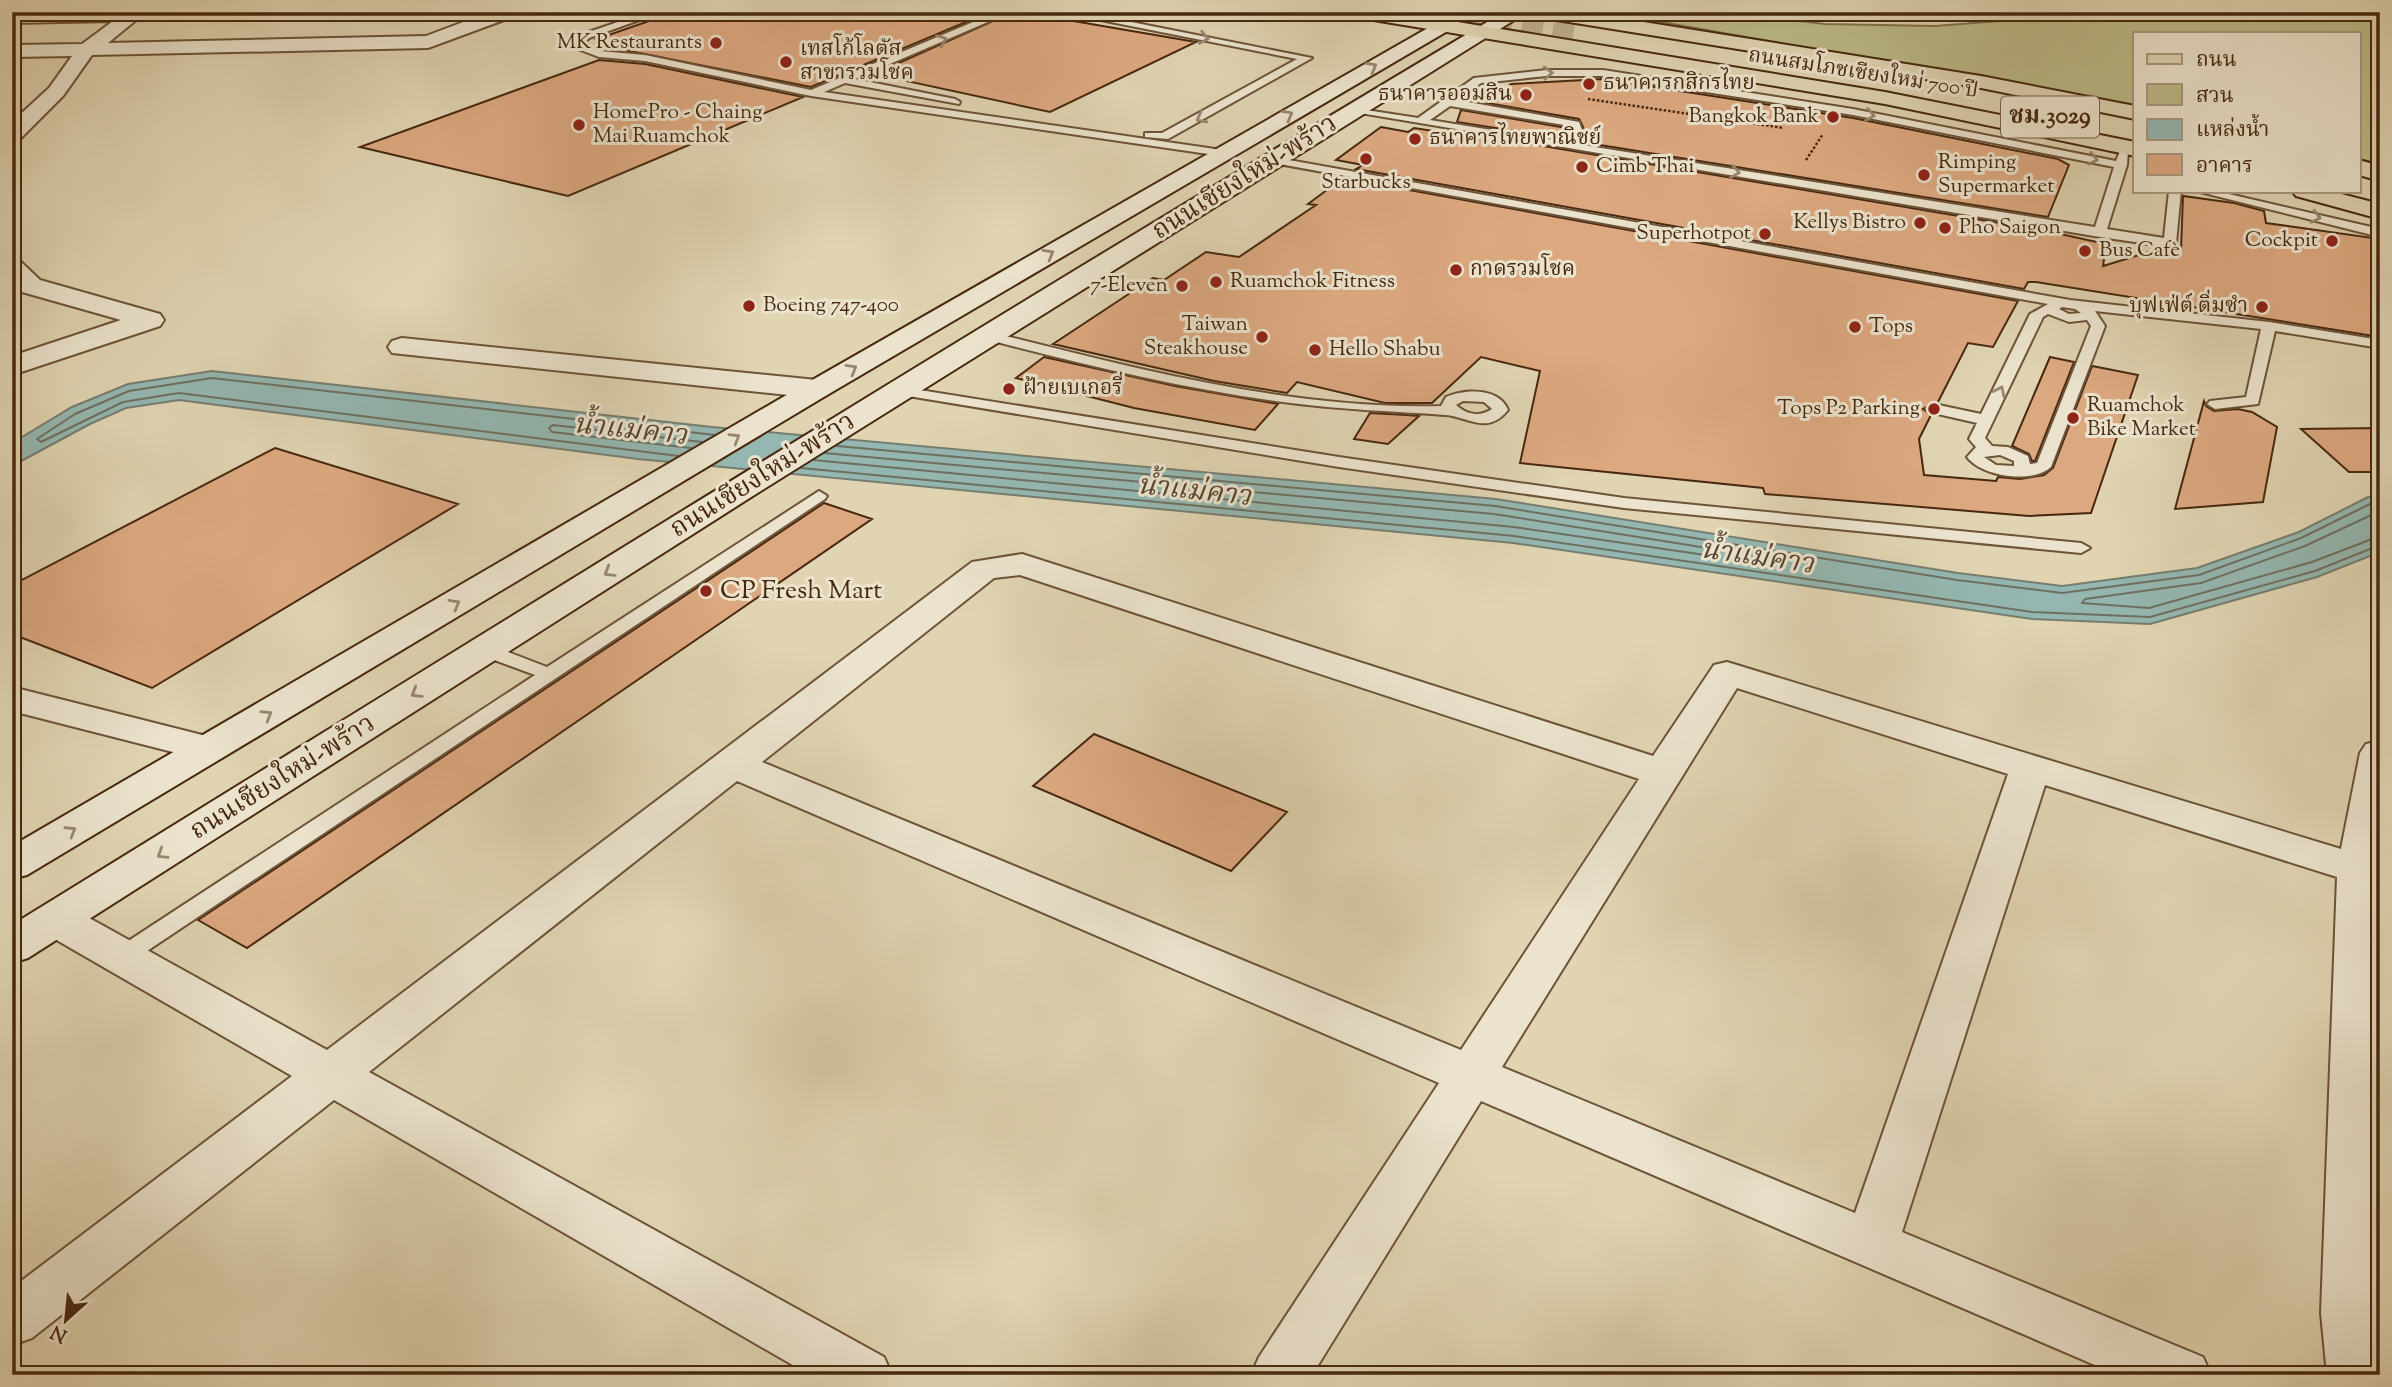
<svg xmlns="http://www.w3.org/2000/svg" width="2392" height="1387" font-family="'Sorts Mill Goudy','Noto Serif Thai',serif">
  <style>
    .green { fill: #bbba87; stroke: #81714b; stroke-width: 2 }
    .water { fill: #94b7b1; stroke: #757e70; stroke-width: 2 }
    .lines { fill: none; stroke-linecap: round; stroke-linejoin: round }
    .shore { stroke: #6e7060; stroke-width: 2 }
    .building { fill: #dca880; stroke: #47280f; stroke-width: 2 }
    .primary-tunnel { stroke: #c1b291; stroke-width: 21; stroke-dasharray: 21 10; stroke-linecap: butt }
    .lane-casing { stroke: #6d5338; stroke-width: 4 }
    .street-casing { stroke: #6d5338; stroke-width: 4 }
    .secondary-casing { stroke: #47280f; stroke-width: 4 }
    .primary-casing { stroke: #47280f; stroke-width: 4 }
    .path { stroke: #47280f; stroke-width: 2.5; stroke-dasharray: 2.5 2; stroke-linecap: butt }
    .lane { fill: #ebe3cd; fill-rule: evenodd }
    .street { fill: #ebe3cd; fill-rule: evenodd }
    .secondary { fill: #ebe3cd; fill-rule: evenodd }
    .primary { fill: #e0d4b2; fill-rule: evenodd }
    .oneway { stroke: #99866e }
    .poi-dot { fill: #8f2418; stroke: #ebe3cd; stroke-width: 2.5 }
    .labels { text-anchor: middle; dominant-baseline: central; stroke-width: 6; stroke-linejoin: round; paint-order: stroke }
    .far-poi-label { font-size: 21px; fill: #47280f; stroke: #ebe3cd; text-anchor: start }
    .far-street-label { font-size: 21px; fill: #47280f; stroke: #ebe3cd }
    .shield { fill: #ebe3cd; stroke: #786048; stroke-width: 2 }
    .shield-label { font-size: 24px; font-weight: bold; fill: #47280f }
    .street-label { font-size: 26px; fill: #47280f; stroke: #ebe3cd }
    .poi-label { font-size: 26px; fill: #47280f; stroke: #ebe3cd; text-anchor: start }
    .water-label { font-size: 28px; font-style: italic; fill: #56452f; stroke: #ebe3cd }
  </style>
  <rect width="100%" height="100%" fill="#e0d4b2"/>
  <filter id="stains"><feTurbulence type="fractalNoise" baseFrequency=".00286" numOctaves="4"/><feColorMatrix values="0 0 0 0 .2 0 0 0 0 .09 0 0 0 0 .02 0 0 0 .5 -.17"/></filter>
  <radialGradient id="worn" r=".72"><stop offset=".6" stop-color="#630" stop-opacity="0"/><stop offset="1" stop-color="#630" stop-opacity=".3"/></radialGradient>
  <path class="green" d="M 1605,12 L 1721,12 L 1825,24 L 1935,26 L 2025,19 L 2029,12 L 2380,12 L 2380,164 L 2359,159 L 2359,33 L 2135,33 L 2135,106 Z"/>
  <path class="water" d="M 212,371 L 712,427 L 1496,499 L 1958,573 L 2062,586 L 2197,568 L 2299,532 L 2368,497 L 2380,496 L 2380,552 L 2317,577 L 2150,624 L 2032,619 L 1513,543 L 638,459 L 179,400 L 126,408 L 90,424 L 12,466 L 12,443 L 72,407 L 128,384 Z"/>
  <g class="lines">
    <path class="shore" d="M 837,446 L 1495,506 L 1957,580 L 2062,593 L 2199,575 L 2301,538 L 2370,504 L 2380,503
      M 691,448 L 552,432 L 549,428 L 553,425 L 702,442
      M 678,456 L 179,393 L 123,402 L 41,442 L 37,439 L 75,414 L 129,391 L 212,378 L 715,435
      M 813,460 L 1514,527 L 1705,555 L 1709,552 L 1707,548 L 1494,514 L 824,453
      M 801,468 L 1514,536 L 2032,612 L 2150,617 L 2315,571 L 2380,545
      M 2380,511 L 2305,546 L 2201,583 L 2085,599 L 2082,603 L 2149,608 L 2312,562 L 2380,536"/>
  </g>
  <path class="building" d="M 675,12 L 990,12 L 811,87 L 624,50 L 634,47 L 597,39 Z
    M 1013,12 L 1021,12 L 1196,42 L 1050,112 L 874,74 Z
    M 599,60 L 645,64 L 803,97 L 568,196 L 360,147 Z
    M 1603,79 L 1853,118 L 2058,159 L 2069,165 L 2048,217 L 1575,141 L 1584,129 L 1579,119 L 1487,103 L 1511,84 Z
    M 1461,110 L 1567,128 L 1559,138 L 1457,122 Z
    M 1381,127 L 1408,132 L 1414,128 L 1453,134 L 1454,131 L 2042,230 L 2106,244 L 2103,266 L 2149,252 L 2181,250 L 2183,196 L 2234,203 L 2264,211 L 2266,223 L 2380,239 L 2380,337 L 2036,282 L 2028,282 L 2024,289 L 1356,169 L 1363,165 L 1336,160 Z
    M 1343,178 L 2018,301 L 1993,347 L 1968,343 L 1938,402 L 1923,409 L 1931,415 L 1919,439 L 1924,475 L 1996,481 L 1998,477 L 2020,479 L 2044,475 L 2053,468 L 2092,366 L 2138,375 L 2091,513 L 2029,516 L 1765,494 L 1763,488 L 1520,463 L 1540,371 L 1481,357 L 1432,403 L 1385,403 L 1297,382 L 1287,393 L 1214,381 L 1053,344 L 1153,278 L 1164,280 L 1206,252 L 1239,257 L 1316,205 L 1308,204 Z
    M 1044,357 L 1175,386 L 1278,404 L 1255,430 L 1134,408 L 1016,378 Z
    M 2050,357 L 2074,362 L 2035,461 L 2032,461 L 2029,454 L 2012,446 Z
    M 2204,401 L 2206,406 L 2214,411 L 2238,409 L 2252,412 L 2277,427 L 2263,502 L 2175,509 Z
    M 1370,413 L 1406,415 L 1419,416 L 1388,444 L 1354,439 Z
    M 2380,428 L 2380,472 L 2349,472 L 2301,429 Z
    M 275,448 L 458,504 L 152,688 L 12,634 L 12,585 Z
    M 824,503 L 872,519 L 247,948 L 198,920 Z
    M 1094,734 L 1287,812 L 1231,871 L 1033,786 Z"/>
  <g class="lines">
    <path class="primary-tunnel" d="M 1430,12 L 1580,36"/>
    <g class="lane-casing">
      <path id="lane" d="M 647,12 L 662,12 L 589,38 L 582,45 L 600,51 L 645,55 L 811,90 L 997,12 L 1011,12 L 855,79 L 955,99 L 960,102 L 959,104 L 845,83 L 824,92 L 1222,150 L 1228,153 L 1222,156 L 811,96 L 645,61 L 599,57 L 570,46 L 583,34 Z
        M 1060,12 L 1081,12 L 1312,58 L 1168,139 L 1145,137 L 1145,133 L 1162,133 L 1297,59 Z
        M 1546,70 L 1603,70 L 1853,109 L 2116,161 L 2120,151 L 2128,151 L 2127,165 L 2107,229 L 2164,238 L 2169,191 L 2181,191 L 2176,243 L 2170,247 L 2100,237 L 1348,111 L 1353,108 L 1418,118 L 1474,78 ZM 1546,76 L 1603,76 L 1853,115 L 2114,167 L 2095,227 L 1570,143 L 1582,130 L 1579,122 L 1457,100 L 1481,83 ZM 1450,106 L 1570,126 L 1570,129 L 1560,141 L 1430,120 Z
        M 1272,157 L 2070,300 L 2269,322 L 2380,340 L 2380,348 L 2275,331 L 2258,404 L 2215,409 L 2207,404 L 2210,401 L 2246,397 L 2261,329 L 2095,311 L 2105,326 L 2051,467 C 2033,484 1982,477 1967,457 L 1976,447 L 1969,439 L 1977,423 L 1929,412 L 1926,409 L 1934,404 L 1981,414 L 2030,314 L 2048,304 L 1268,162 L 1268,158 ZM 2062,307 L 2075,309 L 2081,313 L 2069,314 L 2059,309 ZM 2048,314 L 2069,322 L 2087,320 L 2091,326 L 2037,463 L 2030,464 L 2028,456 L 2008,447 L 1992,446 L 1985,438 L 2043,317 ZM 2000,455 L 2014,461 L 2014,466 L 1996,465 L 1984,457 Z
        M 2196,191 L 2216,191 L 2380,229 L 2380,237 Z
        M 990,332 C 1134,368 1291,410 1441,406 L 1446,397 C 1464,389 1499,387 1508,410 C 1487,436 1467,416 1445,415 C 1393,411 1343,410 1291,403 C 1188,390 1086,365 985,339 L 985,333 ZM 1463,401 L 1484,402 L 1492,409 C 1480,417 1467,415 1456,405 Z
        M 901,387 L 1339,457 L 1624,498 L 2081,543 L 2090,548 L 2081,553 L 1624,508 L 1339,467 L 896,394 L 894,391 Z
        M 819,491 L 827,496 L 825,499 L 129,963 L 113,963 L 109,957 L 113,951 L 535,675 L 478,654 L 476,650 L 478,646 L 492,646 L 547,667 Z"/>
    </g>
    <g class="street-casing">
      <path id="street" d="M 12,12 L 146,12 L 108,43 L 426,36 L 490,12 L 517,12 L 515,16 L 428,48 L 92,55 L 63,96 L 20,139 L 12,141 L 12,122 L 49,88 L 72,56 L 12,57 L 12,45 L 82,44 L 113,21 L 12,23 Z
        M 12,260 L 21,262 L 40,280 L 160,314 L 164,320 L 160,326 L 12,375 L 12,356 L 121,320 L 22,292 L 12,283 Z
        M 402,338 L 817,380 L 827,383 L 832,389 L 827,395 L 817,398 L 392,353 L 388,347 L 392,341 Z
        M 1022,554 L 1653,756 L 1714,665 L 1727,662 L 2341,849 L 2360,753 L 2366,744 L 2380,741 L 2377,1313 L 2380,1375 L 2327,1375 L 2321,1313 L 2337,877 L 2045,785 L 1902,1232 L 2203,1357 L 2211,1375 L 2118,1375 L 1481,1101 L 1312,1375 L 1251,1375 L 1259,1357 L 1439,1083 L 737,781 L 369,1072 L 884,1357 L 892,1375 L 810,1375 L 334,1100 L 32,1338 L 12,1345 L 12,1288 L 292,1076 L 41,931 L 34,920 L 41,909 L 57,904 L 73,909 L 327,1050 L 972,562 ZM 1020,575 L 1639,779 L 1461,1050 L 762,762 L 994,578 ZM 1737,688 L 2008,774 L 1855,1213 L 1502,1067 Z
        M 12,687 L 222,740 L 228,749 L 222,758 L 208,761 L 12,711 Z"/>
    </g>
    <g class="secondary-casing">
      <path id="secondary" d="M 1504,12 L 1527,12 L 748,499 L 28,958 L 12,963 L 12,925 C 508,619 1003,310 1504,12 Z
        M 1449,16 L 1456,18 L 1459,22 L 1456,26 L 827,395 L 27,875 L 12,879 L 12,846 L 807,383 Z"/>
    </g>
    <g class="primary-casing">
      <path id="primary" d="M 1352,12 L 1397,12 L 1885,92 L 2135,142 L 2135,156 L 1885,104 L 1361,18 Z
        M 1535,12 L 1581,12 L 1981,76 L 2135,106 L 2135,119 L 1981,88 L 1544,18 Z
        M 2359,160 L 2380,166 L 2380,181 L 2359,175 Z
        M 2292,191 L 2330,191 L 2380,204 L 2380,219 L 2296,196 Z"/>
    </g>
    <path class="path" d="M 1588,99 L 1784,128
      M 1806,160 L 1823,134"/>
    <use href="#lane" class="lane"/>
    <use href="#street" class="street"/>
    <use href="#secondary" class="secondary"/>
    <use href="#primary" class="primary"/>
  </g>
  <defs><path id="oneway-chevron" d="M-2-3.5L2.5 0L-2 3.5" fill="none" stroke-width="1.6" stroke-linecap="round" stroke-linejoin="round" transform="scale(1.75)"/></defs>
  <g class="oneway">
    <use href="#oneway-chevron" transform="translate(1204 38) rotate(11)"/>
    <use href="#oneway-chevron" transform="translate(942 40) rotate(-23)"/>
    <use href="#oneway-chevron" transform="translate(1372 67) rotate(-30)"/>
    <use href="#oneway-chevron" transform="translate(1548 73) rotate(-3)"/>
    <use href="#oneway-chevron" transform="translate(1288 115) rotate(-30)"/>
    <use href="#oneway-chevron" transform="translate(1870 115) rotate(10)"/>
    <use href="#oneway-chevron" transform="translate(1201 118) rotate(152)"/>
    <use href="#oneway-chevron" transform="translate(2093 159) rotate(12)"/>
    <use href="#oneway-chevron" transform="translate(1735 172) rotate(10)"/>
    <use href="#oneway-chevron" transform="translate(2316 217) rotate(14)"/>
    <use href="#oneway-chevron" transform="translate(1049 254) rotate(-30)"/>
    <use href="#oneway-chevron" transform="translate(852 369) rotate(-30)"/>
    <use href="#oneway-chevron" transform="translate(2000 391) rotate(-64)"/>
    <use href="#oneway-chevron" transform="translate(735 438) rotate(-31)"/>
    <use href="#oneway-chevron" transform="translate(609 572) rotate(148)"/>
    <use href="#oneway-chevron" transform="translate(455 604) rotate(-30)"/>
    <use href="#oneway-chevron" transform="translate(416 693) rotate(148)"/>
    <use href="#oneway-chevron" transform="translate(267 715) rotate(-31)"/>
    <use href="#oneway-chevron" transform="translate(71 831) rotate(-31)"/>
    <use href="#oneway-chevron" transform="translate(162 854) rotate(148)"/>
  </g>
  <g class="poi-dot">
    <circle cx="716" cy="43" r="7"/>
    <circle cx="786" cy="62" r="7"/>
    <circle cx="1589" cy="84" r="7"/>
    <circle cx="1526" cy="95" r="7"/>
    <circle cx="1833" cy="117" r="7"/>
    <circle cx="579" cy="125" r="7"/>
    <circle cx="1415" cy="139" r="7"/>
    <circle cx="1366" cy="159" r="7"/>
    <circle cx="1582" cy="167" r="7"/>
    <circle cx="1924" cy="175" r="7"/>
    <circle cx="1920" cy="223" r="7"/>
    <circle cx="1945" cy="228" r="7"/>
    <circle cx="1765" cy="234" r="7"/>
    <circle cx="2332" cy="241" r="7"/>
    <circle cx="2085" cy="251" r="7"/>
    <circle cx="1456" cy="270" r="7"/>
    <circle cx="1216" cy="282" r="7"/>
    <circle cx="1182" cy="286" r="7"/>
    <circle cx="749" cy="306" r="7"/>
    <circle cx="2262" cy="307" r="7"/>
    <circle cx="1855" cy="327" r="7"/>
    <circle cx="1262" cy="337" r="7"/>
    <circle cx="1315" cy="350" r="7"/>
    <circle cx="1009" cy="389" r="7"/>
    <circle cx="1934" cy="409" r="7"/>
    <circle cx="2073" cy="418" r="7"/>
    <circle cx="706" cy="591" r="7"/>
  </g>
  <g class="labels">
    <g class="far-poi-label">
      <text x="702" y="43" text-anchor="end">MK Restaurants</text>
      <text x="800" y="50">เทสโก้โลตัส<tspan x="800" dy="24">สาขารวมโชค</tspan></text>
      <text x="1603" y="84">ธนาคารกสิกรไทย</text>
      <text x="1512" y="95" text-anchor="end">ธนาคารออมสิน</text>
      <text x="593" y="113">HomePro - Chaing<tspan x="593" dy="24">Mai Ruamchok</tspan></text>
      <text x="1819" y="117" text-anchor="end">Bangkok Bank</text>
      <text x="1429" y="139">ธนาคารไทยพาณิชย์</text>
      <text x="1938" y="163">Rimping<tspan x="1938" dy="24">Supermarket</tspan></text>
      <text x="1596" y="167">Cimb Thai</text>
      <text x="1366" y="183" text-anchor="middle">Starbucks</text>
      <text x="1906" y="223" text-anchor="end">Kellys Bistro</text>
      <text x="1959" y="228">Pho Saigon</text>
      <text x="1751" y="234" text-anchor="end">Superhotpot</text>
      <text x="2318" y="241" text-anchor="end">Cockpit</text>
      <text x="2099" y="251">Bus Cafè</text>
      <text x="1470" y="270">กาดรวมโชค</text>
      <text x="1230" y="282">Ruamchok Fitness</text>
      <text x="1168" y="286" text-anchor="end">7-Eleven</text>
      <text x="763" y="306">Boeing 747-400</text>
      <text x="2248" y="307" text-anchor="end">บุฟเฟ่ต์ ติ่มซำ</text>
      <text x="1248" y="325" text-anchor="end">Taiwan<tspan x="1248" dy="24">Steakhouse</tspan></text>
      <text x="1869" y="327">Tops</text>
      <text x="1329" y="350">Hello Shabu</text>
      <text x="1023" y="389">ฝ้ายเบเกอรี่</text>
      <text x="2087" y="406">Ruamchok<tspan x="2087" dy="24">Bike Market</tspan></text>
      <text x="1920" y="409" text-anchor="end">Tops P2 Parking</text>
    </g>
    <g class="far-street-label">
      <text transform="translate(1863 74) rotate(9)">ถนนสมโภชเชียงใหม่ 700 ปี</text>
    </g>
    <rect class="shield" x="2001" y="96.5" width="98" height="41" rx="5"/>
    <g class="shield-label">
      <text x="2050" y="117">ชม.3029</text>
    </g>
    <g class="street-label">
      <text transform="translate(1245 178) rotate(-32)">ถนนเชียงใหม่-พร้าว</text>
      <text transform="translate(763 476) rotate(-32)">ถนนเชียงใหม่-พร้าว</text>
      <text transform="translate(283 778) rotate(-32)">ถนนเชียงใหม่-พร้าว</text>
    </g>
    <g class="poi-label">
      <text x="720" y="591">CP Fresh Mart</text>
    </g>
    <g class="water-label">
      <text transform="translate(630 431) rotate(6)">น้ำแม่คาว</text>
      <text transform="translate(1194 492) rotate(6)">น้ำแม่คาว</text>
      <text transform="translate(1757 558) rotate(8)">น้ำแม่คาว</text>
    </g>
  </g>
  <rect width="2392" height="1387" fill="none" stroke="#e0d4b2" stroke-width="42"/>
  <rect x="14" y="14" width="2364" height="1359" fill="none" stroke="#47280f" stroke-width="3.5"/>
  <rect x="21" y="21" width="2350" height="1345" fill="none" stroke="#47280f" stroke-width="2"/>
  <rect x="2133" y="32" width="228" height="161" fill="#ebe3cd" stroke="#a99881" stroke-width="2"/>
  <rect x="2147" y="54" width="35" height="10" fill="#e0d4b2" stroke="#a99881" stroke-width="2"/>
  <text x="2196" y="66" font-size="21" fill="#47280f">ถนน</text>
  <rect x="2147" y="84" width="35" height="21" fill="#bbba87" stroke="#a99881" stroke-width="2"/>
  <text x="2196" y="102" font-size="21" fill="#47280f">สวน</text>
  <rect x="2147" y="119" width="35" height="21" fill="#94b7b1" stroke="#a99881" stroke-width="2"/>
  <text x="2196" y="136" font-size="21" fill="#47280f">แหล่งน้ำ</text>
  <rect x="2147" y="154" width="35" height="21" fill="#dca880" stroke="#a99881" stroke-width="2"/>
  <text x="2196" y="172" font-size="21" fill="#47280f">อาคาร</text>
  <g transform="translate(66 1320) rotate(207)" stroke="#ebe3cd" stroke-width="5" paint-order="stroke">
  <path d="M0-5L12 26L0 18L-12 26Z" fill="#47280f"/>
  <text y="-10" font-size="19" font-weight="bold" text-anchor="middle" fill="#47280f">N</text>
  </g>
  <rect width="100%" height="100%" filter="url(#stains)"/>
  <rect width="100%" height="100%" fill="url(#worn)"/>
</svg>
